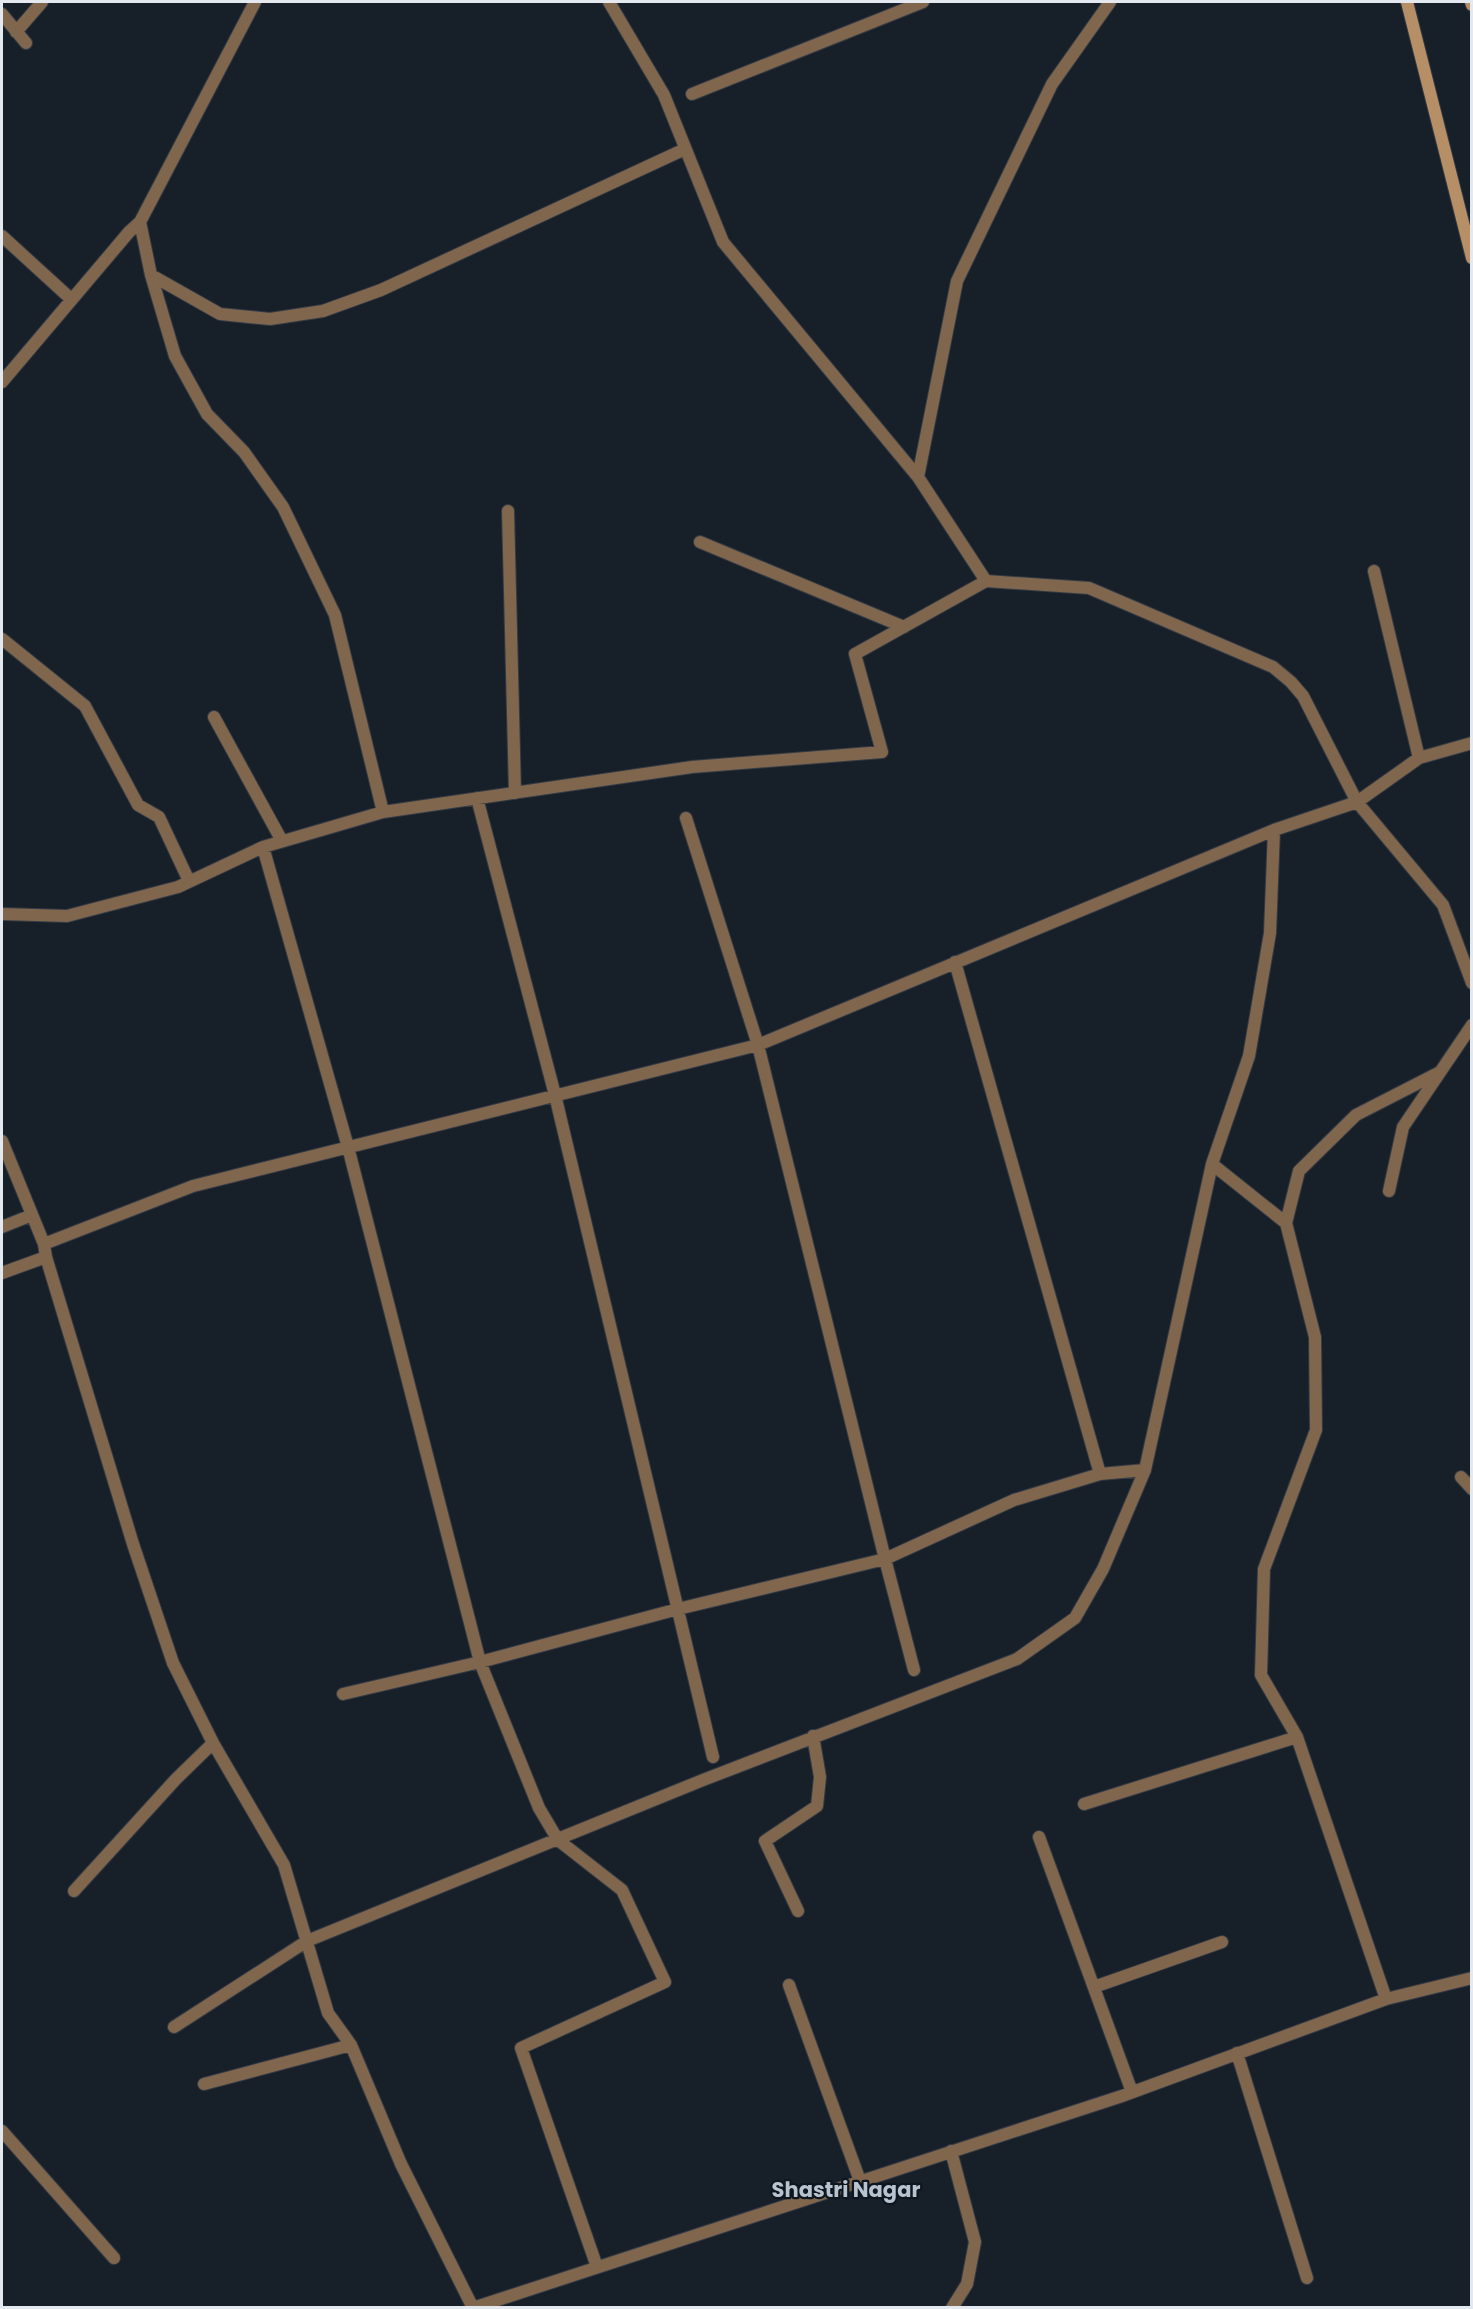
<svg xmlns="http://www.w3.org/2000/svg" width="1473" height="2309" font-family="Poppins,sans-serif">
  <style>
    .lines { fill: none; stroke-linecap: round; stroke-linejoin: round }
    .street-casing { stroke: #343b45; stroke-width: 14 }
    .secondary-casing { stroke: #343b45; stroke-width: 14 }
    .street { stroke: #7f664d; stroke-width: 12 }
    .secondary { stroke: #b78f66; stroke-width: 12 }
    .labels { text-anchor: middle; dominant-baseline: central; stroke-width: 4.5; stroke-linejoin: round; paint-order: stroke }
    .neighbourhood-label { font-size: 21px; font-weight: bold; fill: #b8c3d0; stroke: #0e161f }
  </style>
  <rect width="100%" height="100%" fill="#171f29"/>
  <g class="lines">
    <g class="street-casing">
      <path id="street" d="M 609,2 L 664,95 L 723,242 L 918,477 L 986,581 L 1089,588 L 1273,667 L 1291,682 L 1303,696 L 1357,802 L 1443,905 L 1472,983
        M 2,14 L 26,43
        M 16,32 L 42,2
        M 692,94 L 923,2
        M 140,222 L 151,275 L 175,356 L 207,414 L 244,452 L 283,507 L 335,615 L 383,812
        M 2,236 L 71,299
        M 151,275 L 220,314 L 270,319 L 323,311 L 381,290 L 685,149
        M 2,382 L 129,232 L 140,222 L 255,2
        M 918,477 L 957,281 L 1052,84 L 1110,2
        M 508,511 L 515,793
        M 700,542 L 904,627
        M 1374,571 L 1419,758
        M 2,639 L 85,706 L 138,805 L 159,817 L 189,881
        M 214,717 L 282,841
        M 477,798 L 555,1095 L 713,1757
        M 686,818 L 758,1045 L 885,1559 L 914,1670
        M 1274,830 L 1270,933 L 1249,1056 L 1212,1164 L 1286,1223
        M 263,847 L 348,1147 L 480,1662 L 539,1808 L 558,1840 L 622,1890 L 665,1982 L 521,2048 L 597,2267
        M 2,914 L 67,916 L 178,887 L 263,847 L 383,812 L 692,767 L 882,752 L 855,654 L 986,581
        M 955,962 L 1100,1474
        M 2,1141 L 44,1244 L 46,1257 L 133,1544 L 173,1663 L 213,1743 L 284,1865 L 328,2013 L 351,2045 L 401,2164 L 473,2308 L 1122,2096 L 1386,1999 L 1472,1978
        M 1389,1191 L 1403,1127 L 1472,1025
        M 2,1227 L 32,1215
        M 44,1244 L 193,1186 L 758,1045 L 1274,830 L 1357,802 L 1419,758 L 1472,743
        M 2,1273 L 46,1257
        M 1461,1477 L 1472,1489
        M 343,1694 L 480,1662 L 678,1609 L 885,1559 L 1014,1500 L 1100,1474 L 1145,1470
        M 1084,1804 L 1297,1737
        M 1039,1837 L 1132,2092
        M 74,1891 L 176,1779 L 213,1743
        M 798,1911 L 765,1841 L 817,1806 L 820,1777 L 813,1736
        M 789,1985 L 860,2181
        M 1094,1987 L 1222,1942
        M 1386,1999 L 1297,1737 L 1261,1675 L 1264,1569 L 1316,1430 L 1315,1337 L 1286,1223 L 1299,1171 L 1356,1115 L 1440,1072
        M 174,2027 L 307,1941 L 703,1780 L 1017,1659 L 1075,1618 L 1103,1569 L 1145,1470 L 1212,1164
        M 1237,2053 L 1307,2278
        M 204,2084 L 351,2045
        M 2,2131 L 114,2258
        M 951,2151 L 975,2242 L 967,2284 L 952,2308"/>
    </g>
    <g class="secondary-casing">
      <path id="secondary" d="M 1407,2 L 1472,258
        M 1471,2 L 1472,5"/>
    </g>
    <use href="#street" class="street"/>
    <use href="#secondary" class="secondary"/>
  </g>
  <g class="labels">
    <g class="neighbourhood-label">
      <text x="846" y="2189">Shastri Nagar</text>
    </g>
  </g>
  <rect width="1473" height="2309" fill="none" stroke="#e4e9f0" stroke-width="6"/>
</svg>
